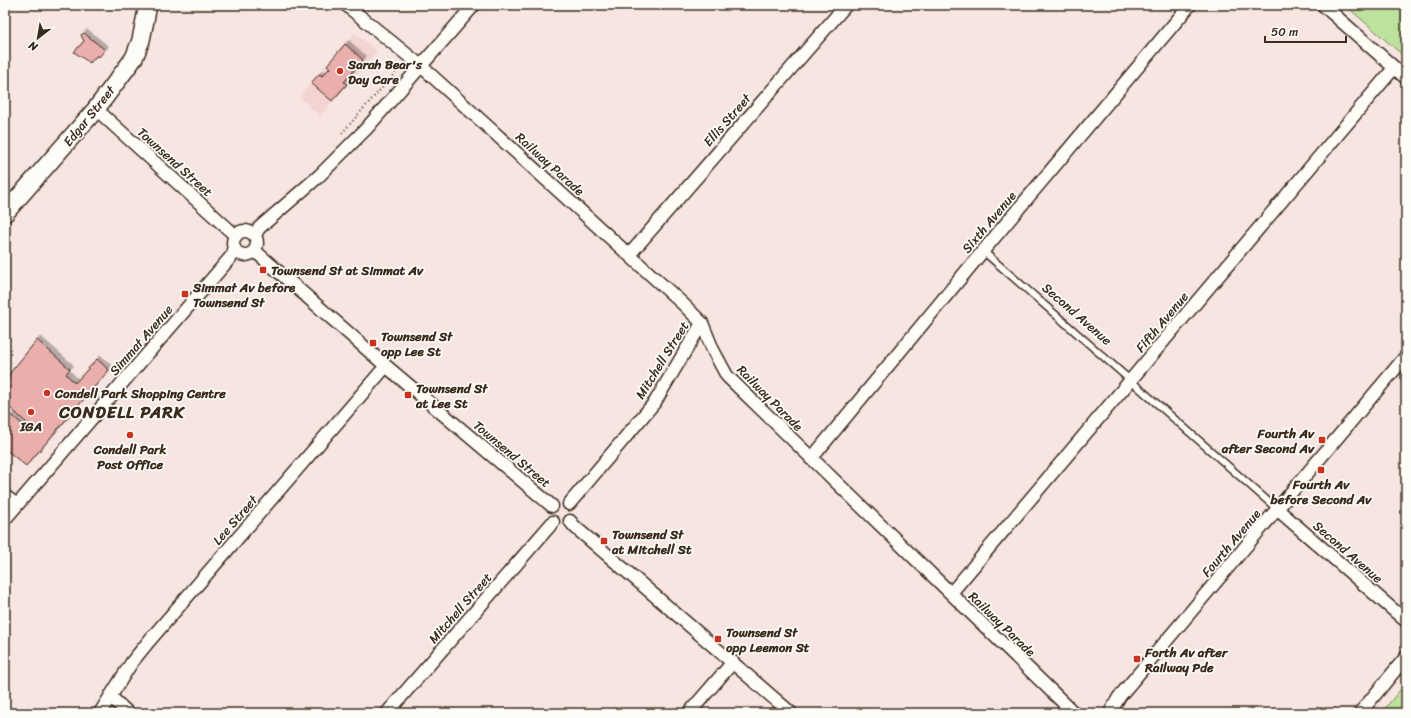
<svg xmlns="http://www.w3.org/2000/svg" width="1411" height="718" font-family="Sriracha,sans-serif">
  <style>
    .built { fill: #f3d4d1 }
    .green { fill: #bce29d; stroke: #7c865e }
    .building { fill: #eaaead; stroke: #3b2a1e; filter: url(#shadow) }
    .lines { fill: none; stroke-linecap: round; stroke-linejoin: round }
    .service-casing { stroke: #3b2a1e; stroke-width: 9 }
    .minor-casing { stroke: #3b2a1e; stroke-width: 15 }
    .secondary-casing { stroke: #3b2a1e; stroke-width: 20 }
    .path { stroke: #3b2a1e; stroke-width: 2; stroke-dasharray: 1 3; stroke-linecap: butt }
    .service { stroke: #fdfcf7; stroke-width: 6 }
    .minor { stroke: #fdfcf7; stroke-width: 12 }
    .secondary { stroke: #fdfcf7; stroke-width: 17 }
    .poi-dot { fill: #c8321e; stroke: #fdfcf7; stroke-width: 1.5 }
    .labels { text-anchor: middle; dominant-baseline: central; stroke-width: 3.5; stroke-linejoin: round; paint-order: stroke }
    .poi-label { font-size: 13px; font-weight: bold; fill: #3b2a1e; stroke: #fdfcf7; text-anchor: start }
    .street-label { font-size: 13px; fill: #3b2a1e; stroke: #fdfcf7 }
    .district-label { font-size: 17px; font-weight: bold; letter-spacing: 1px; fill: #3b2a1e; stroke: #fdfcf7 }
  </style>
  <defs>
    <filter id="shadow"><feDropShadow dx="3.5" dy="-3.5" stdDeviation="0" flood-color="#0004"/></filter>
  </defs>
  <rect width="100%" height="100%" fill="#f7e5e1"/>
  <filter id="ink" filterUnits="userSpaceOnUse"><feTurbulence type="fractalNoise" baseFrequency=".025" numOctaves="2"/><feDisplacementMap in="SourceGraphic" scale="8" xChannelSelector="R" yChannelSelector="G"/><feConvolveMatrix kernelMatrix="1 2 1 2 8 2 1 2 1" color-interpolation-filters="sRGB"/></filter>
  <g filter="url(#ink)">
    <path class="built" d="M 355,33 L 377,51 L 320,116 L 299,97 Z"/>
    <path class="green" d="M 1345,5 L 1406,5 L 1406,58 Z
      M 1406,683 L 1406,713 L 1381,713 Z"/>
    <path class="building" d="M 84,33 L 105,50 L 99,57 L 97,55 L 90,63 L 74,52 L 84,41 L 81,35 Z
      M 345,44 L 363,60 L 344,82 L 347,84 L 332,101 L 311,83 L 319,74 L 322,76 L 330,68 L 327,65 Z
      M 37,340 L 70,369 L 66,374 L 75,383 L 97,359 L 109,370 L 26,466 L 5,449 L 5,423 L 12,415 L 26,428 L 29,425 L 5,403 L 5,379 Z"/>
    <g class="lines">
      <g class="service-casing">
        <path id="service" d="M 983,251 L 1277,509"/>
      </g>
      <g class="minor-casing">
        <path id="minor" d="M 346,5 L 421,66 L 683,304 L 702,323 L 713,350 L 727,376 L 1074,713
          M 1323,5 L 1406,78
          M 96,109 L 236,236
          M233 243a12 12 0 1 1 24 0a12 12 0 1 1-24 0Z
          M 255,235 L 259,228 L 319,176 L 366,129 L 474,5
          M 255,251 L 386,366 L 552,506
          M 630,254 L 846,5
          M 811,459 L 983,251 L 1190,5
          M 5,496 L 17,505
          M 569,504 L 655,402 L 702,323
          M 1277,509 L 1406,621
          M 5,519 L 236,251
          M 570,521 L 575,527 L 791,713
          M 951,593 L 1394,68
          M 110,696 L 128,713
          M 100,713 L 132,662 L 149,641 L 386,366
          M 387,713 L 553,522
          M 689,713 L 733,662
          M 1110,713 L 1119,697 L 1406,356
          M 1360,713 L 1406,657"/>
      </g>
      <g class="secondary-casing">
        <path id="secondary" d="M 5,213 L 96,109 L 134,58 L 141,40 L 148,5"/>
      </g>
      <path class="path" d="M 342,133 L 402,65"/>
      <use href="#service" class="service"/>
      <use href="#minor" class="minor"/>
      <use href="#secondary" class="secondary"/>
    </g>
  </g>
  <g class="poi-dot">
    <circle cx="340" cy="71" r="4"/>
    <rect x="259" y="266" width="8" height="8" rx="2"/>
    <rect x="181" y="290" width="8" height="8" rx="2"/>
    <rect x="369" y="339" width="8" height="8" rx="2"/>
    <circle cx="47" cy="393" r="4"/>
    <rect x="404" y="391" width="8" height="8" rx="2"/>
    <circle cx="31" cy="412" r="4"/>
    <circle cx="130" cy="435" r="4"/>
    <rect x="1318" y="436" width="8" height="8" rx="2"/>
    <rect x="1317" y="466" width="8" height="8" rx="2"/>
    <rect x="600" y="537" width="8" height="8" rx="2"/>
    <rect x="714" y="635" width="8" height="8" rx="2"/>
    <rect x="1133" y="655" width="8" height="8" rx="2"/>
  </g>
  <g class="labels">
    <g class="poi-label">
      <text x="348" y="64">Sarah Bear's<tspan x="348" dy="15">Day Care</tspan></text>
      <text x="271" y="270">Townsend St at Simmat Av</text>
      <text x="193" y="287">Simmat Av before<tspan x="193" dy="15">Townsend St</tspan></text>
      <text x="381" y="336">Townsend St<tspan x="381" dy="15">opp Lee St</tspan></text>
      <text x="416" y="388">Townsend St<tspan x="416" dy="15">at Lee St</tspan></text>
      <text x="55" y="393">Condell Park Shopping Centre</text>
      <text x="31" y="426" text-anchor="middle">IGA</text>
      <text x="1314" y="433" text-anchor="end">Fourth Av<tspan x="1314" dy="15">after Second Av</tspan></text>
      <text x="130" y="449" text-anchor="middle">Condell Park<tspan x="130" dy="15">Post Office</tspan></text>
      <text x="1321" y="484" text-anchor="middle">Fourth Av<tspan x="1321" dy="15">before Second Av</tspan></text>
      <text x="612" y="534">Townsend St<tspan x="612" dy="15">at Mitchell St</tspan></text>
      <text x="726" y="632">Townsend St<tspan x="726" dy="15">opp Leemon St</tspan></text>
      <text x="1145" y="652">Forth Av after<tspan x="1145" dy="15">Railway Pde</tspan></text>
    </g>
    <g class="street-label">
      <text transform="translate(89 116) rotate(-51)">Edgar Street</text>
      <text transform="translate(727 120) rotate(-49)">Ellis Street</text>
      <text transform="translate(175 162) rotate(42)">Townsend Street</text>
      <text transform="translate(550 164) rotate(42)">Railway Parade</text>
      <text transform="translate(989 222) rotate(-50)">Sixth Avenue</text>
      <text transform="translate(1077 314) rotate(41)">Second Avenue</text>
      <text transform="translate(1162 322) rotate(-50)">Fifth Avenue</text>
      <text transform="translate(141 340) rotate(-49)">Simmat Avenue</text>
      <text transform="translate(662 360) rotate(-58)">Mitchell Street</text>
      <text transform="translate(770 398) rotate(45)">Railway Parade</text>
      <text transform="translate(512 454) rotate(40)">Townsend Street</text>
      <text transform="translate(235 520) rotate(-49)">Lee Street</text>
      <text transform="translate(1231 543) rotate(-50)">Fourth Avenue</text>
      <text transform="translate(1348 552) rotate(41)">Second Avenue</text>
      <text transform="translate(460 608) rotate(-49)">Mitchell Street</text>
      <text transform="translate(1002 624) rotate(44)">Railway Parade</text>
    </g>
    <g class="district-label">
      <text x="122" y="412">CONDELL PARK</text>
    </g>
  </g>
  <rect width="1411" height="718" fill="none" stroke="#fdfcf7" stroke-width="20"/>
  <rect x="10" y="10" width="1391" height="698" fill="none" stroke="#3b2a1e" stroke-width="1.5" filter="url(#ink)"/>
  <g transform="translate(38 38) rotate(211)" stroke="#fdfcf7" stroke-width="3" paint-order="stroke">
  <path d="M0-3L7 15L0 10L-7 15Z" fill="#3b2a1e"/>
  <text y="-6" font-size="11" font-weight="bold" text-anchor="middle" fill="#3b2a1e">N</text>
  </g>
  <path d="M1265 36v6h81v-6" fill="none" stroke="#3b2a1e" stroke-width="2"/>
  <text x="1271" y="36" font-size="12" fill="#3b2a1e" stroke="#fdfcf7" stroke-width="3" paint-order="stroke">50 m</text>
</svg>
